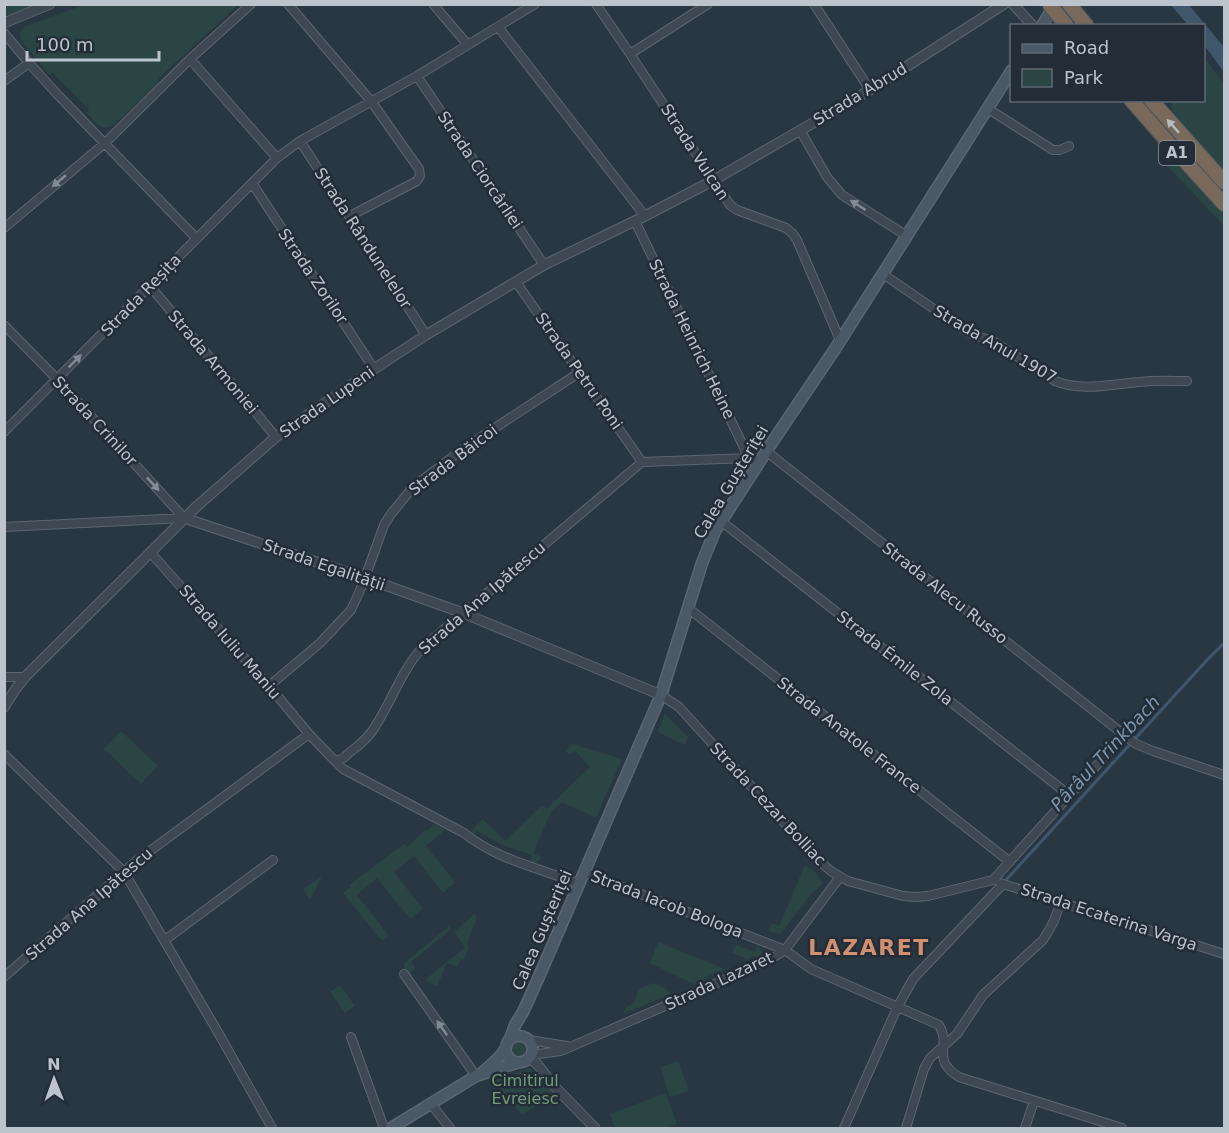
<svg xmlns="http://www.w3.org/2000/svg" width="1229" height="1133" font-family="'DejaVu Sans',sans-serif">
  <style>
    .green { fill: #2b4444 }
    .water { fill: #40566b }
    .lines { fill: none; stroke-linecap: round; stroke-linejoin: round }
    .stream { stroke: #40566b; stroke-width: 3 }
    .minor-casing { stroke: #5c6670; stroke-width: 10 }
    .tertiary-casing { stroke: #5c6670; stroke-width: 11 }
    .secondary-casing { stroke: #5c6670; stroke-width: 13 }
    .motorway-casing { stroke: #48535d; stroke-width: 16 }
    .minor { stroke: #3d4853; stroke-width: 8 }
    .tertiary { stroke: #3d4853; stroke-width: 9 }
    .secondary { stroke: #4b5865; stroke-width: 10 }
    .motorway { stroke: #78695b; stroke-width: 14 }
    .motorway-bridge-casing { stroke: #48535d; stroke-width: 16; stroke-linecap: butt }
    .motorway-bridge { stroke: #78695b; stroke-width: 14 }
    .oneway { fill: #b4bac1 }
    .oneway2 { fill: #828c96 }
    .labels { text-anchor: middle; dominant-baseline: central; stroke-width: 5; stroke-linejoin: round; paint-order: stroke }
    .shield { fill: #222d38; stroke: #8d96a0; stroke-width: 1.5 }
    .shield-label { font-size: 15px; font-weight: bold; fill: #bbc3cc }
    .street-label { font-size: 16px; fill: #bbc3cc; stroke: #222d38 }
    .park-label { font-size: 16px; fill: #739c78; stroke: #222d38 }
    .water-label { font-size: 18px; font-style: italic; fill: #7d96ad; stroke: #222d38 }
    .district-label { font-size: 22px; font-weight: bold; letter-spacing: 1.5px; fill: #d29070; stroke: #222d38 }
  </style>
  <rect width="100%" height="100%" fill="#293743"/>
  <path class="green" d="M 86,4 L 238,4 L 238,5 L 159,78 L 159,84 L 112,126 C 100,131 95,122 87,113 L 89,109 L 53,73 L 49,75 L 21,40 L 20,32 L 24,27 Z
    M 5,5 L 39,5 L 5,18 Z
    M 1204,57 L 1224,84 L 1224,226 L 1161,159 L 1173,101 L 1204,100 Z
    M 665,714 L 688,737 L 685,745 L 657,732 Z
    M 121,731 L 158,766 L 141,784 L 104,749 Z
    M 573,744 L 622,759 L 596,818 L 562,802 L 551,812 L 533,853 L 541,857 C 538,863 536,864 530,862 L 532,855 L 500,844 L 477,831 L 473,837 L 472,830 L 483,819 L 505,841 L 542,805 L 546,809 L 590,767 L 575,751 L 569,755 L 566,751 Z
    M 434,824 L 445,830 L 426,846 L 455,882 L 443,893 L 414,856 L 394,872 L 423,909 L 410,919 L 377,878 L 357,895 L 389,936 L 382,941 L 343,893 L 351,887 L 349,885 L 404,844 L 407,847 L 426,829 L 427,831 Z
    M 805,865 L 815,872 L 823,883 L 810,896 L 780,934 L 768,931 L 772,923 L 779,926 Z
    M 322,876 L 310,901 L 303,889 Z
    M 474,914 L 477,917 L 467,944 L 469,947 L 464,960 L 461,959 L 457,967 L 447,963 L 437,987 L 425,980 L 465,947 L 454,932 Z
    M 449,926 L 451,929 L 411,962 L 415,968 L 408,975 L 405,970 L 404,963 Z
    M 658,942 L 723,968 L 725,969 L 704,978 L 708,983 L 693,984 L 650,963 Z
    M 736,945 L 755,952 L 757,945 L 763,953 L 759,960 L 754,956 L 747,959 L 732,953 Z
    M 653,983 L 665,988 L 671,994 L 623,1014 L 626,1007 L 633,1004 L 639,989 Z
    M 340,985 L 355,1006 L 345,1013 L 330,992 Z
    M512 1050a7 7 0 1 1 14 0a7 7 0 1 1-14 0Z
    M 678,1061 L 689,1091 L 670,1097 L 660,1067 Z
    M 530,1068 L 553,1094 L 522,1115 L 493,1081 Z
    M 666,1093 L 677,1124 L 665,1128 L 615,1128 L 610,1114 Z"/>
  <path class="water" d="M 1171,5 L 1189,5 L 1224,47 L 1224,72 L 1204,45 L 1204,26 L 1188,25 Z"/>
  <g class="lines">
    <path class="stream" d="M 1006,880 L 1207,660 L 1224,643"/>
    <g class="minor-casing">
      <path id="minor" d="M 288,4 L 371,101 L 419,169 L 420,176 L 417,181 L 350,216
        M 433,4 L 468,45
        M 596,4 L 630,54 L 730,205 L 737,210 L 786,228 L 793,234 L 797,240 L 840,340
        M 814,4 L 870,90
        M 499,28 L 645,216
        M 4,33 L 29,63 L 57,94 L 197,239
        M 630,54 L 708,4
        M 190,59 L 277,158
        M 417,76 L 544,265
        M 4,81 L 29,63
        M 987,108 L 1053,150 L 1060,150 L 1069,146
        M 800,130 L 827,177 L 842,195 L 907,236
        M 300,141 L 426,335
        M 252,183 L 374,369
        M 635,221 L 749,458
        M 4,228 L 104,144 L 190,59 L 251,4
        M 883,274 L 966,331 L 973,335 L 993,341 L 1055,381 C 1083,392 1111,384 1140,382 C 1156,380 1172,381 1187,381
        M 516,282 L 642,462
        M 150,286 L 276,437
        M 4,325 L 57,379 L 184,518
        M 4,432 L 277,158 L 300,141 L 417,76 L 535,4
        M 766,451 L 1128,738 L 1136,744 L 1153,751 L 1224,775
        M 721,521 L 1069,795
        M 4,527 L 184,518
        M 150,552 L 269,686 L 309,734
        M 688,608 L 1010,862
        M 4,677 L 25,677
        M 269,686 L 320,643 L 351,610 L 362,586 L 384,525 L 391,514 L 413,487 L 463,449 L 580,372
        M 661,695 L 679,707 L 818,860 L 832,872 L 848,881 L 903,896 L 915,897 L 928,896 L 993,880
        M 4,754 L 124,872 L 219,1034 L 272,1128
        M 334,760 L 343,769 L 464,833 C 497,860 540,868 579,884
        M 584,872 L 785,950 L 811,969 L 939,1025 C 952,1046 930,1059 959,1077 L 1122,1128
        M 993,880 L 1124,735
        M 1000,883 L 1224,954
        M 165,940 L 273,860
        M 404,974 L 476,1076
        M 4,977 L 135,862 L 309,734 L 334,760 C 341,761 345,757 350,752 C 360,745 370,736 376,725 C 392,700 402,670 422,648 L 642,462 L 749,458 L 759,462
        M 351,1037 L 384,1128
        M 529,1040 L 567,1046
        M 531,1055 L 561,1051 L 695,993 L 774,957 L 785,950 L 840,877
        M 431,1104 L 450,1128
        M 844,1128 L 897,1008 L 913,979 L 1003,884
        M 906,1128 L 924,1069 L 930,1058 L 957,1034 L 983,995 L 1043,940 C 1051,928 1057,916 1060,903
        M 1025,1128 L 1034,1101"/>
    </g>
    <g class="tertiary-casing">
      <path id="tertiary" d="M 1013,4 L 1033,26
        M 4,23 L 50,4
        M 184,518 L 365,578 L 463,613 L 661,695
        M 4,707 L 15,690 L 25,677 L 196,507 L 276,437 L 374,369 L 426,335 L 544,265 L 645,216 L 714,180 L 870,90 L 1004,4
        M 530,1058 L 538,1065 L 553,1085 L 595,1128"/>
    </g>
    <g class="secondary-casing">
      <path id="secondary" d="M 1042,26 L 1055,4
        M 510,1039 L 515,1025 L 523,1012 L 537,981 L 661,695 L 702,563 L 715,531 L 771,444 L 835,349 L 1012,70
        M 483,1072 C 490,1066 499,1059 504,1051 C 507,1048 506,1042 510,1039 C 513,1037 516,1036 519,1036 C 524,1036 529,1039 531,1043 C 540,1060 511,1073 505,1050
        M 391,1128 L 476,1076 L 516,1063"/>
    </g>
    <g class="motorway-casing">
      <path id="motorway" d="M 1069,4 L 1087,26
        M 1131,100 L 1173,148 L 1224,204
        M 1151,100 L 1224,182"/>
    </g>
    <use href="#minor" class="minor"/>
    <use href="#tertiary" class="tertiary"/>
    <use href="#secondary" class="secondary"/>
    <use href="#motorway" class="motorway"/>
    <g class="motorway-bridge-casing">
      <path id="motorway-bridge" d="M 1049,4 L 1067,26"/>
    </g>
    <use href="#motorway-bridge" class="motorway-bridge"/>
  </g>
  <defs><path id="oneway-solid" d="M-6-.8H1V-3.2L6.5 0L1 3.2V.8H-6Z" transform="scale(1.5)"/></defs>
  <use class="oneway" href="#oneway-solid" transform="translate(1173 126) rotate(-132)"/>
  <g class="oneway2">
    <use href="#oneway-solid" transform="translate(59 181) rotate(140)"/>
    <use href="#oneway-solid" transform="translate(858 205) rotate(-147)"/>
    <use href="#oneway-solid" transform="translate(75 361) rotate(-45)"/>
    <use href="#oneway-solid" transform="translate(153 484) rotate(47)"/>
    <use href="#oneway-solid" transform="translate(442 1028) rotate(-125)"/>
  </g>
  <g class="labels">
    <rect class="shield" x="1159" y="141" width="36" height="24" rx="4.5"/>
    <g class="shield-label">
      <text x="1177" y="153">A1</text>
    </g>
    <g class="street-label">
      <text transform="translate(860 94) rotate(-31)">Strada Abrud</text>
      <text transform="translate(695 152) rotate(57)">Strada Vulcan</text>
      <text transform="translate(480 170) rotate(56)">Strada Ciorcârliei</text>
      <text transform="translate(363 238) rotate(57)">Strada Rândunelelor</text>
      <text transform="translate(313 276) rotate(56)">Strada Zorilor</text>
      <text transform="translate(141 295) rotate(-46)">Strada Reșița</text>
      <text transform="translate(692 339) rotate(64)">Strada Heinrich Heine</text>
      <text transform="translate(995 344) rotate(30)">Strada Anul 1907</text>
      <text transform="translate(213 362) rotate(50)">Strada Armoniei</text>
      <text transform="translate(579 371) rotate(55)">Strada Petru Poni</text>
      <text transform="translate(327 402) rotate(-35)">Strada Lupeni</text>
      <text transform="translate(95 421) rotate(47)">Strada Crinilor</text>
      <text transform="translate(453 460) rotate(-37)">Strada Băicoi</text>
      <text transform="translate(731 482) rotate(-59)">Calea Gușteriței</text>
      <text transform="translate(324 565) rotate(19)">Strada Egalității</text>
      <text transform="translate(945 593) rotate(38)">Strada Alecu Russo</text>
      <text transform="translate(482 598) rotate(-41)">Strada Ana Ipătescu</text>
      <text transform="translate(230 642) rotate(49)">Strada Iuliu Maniu</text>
      <text transform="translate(895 658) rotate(38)">Strada Émile Zola</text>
      <text transform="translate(849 735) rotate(38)">Strada Anatole France</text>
      <text transform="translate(768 804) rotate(47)">Strada Cezar Bolliac</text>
      <text transform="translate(89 904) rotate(-41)">Strada Ana Ipătescu</text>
      <text transform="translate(667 904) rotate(21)">Strada Iacob Bologa</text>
      <text transform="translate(1109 917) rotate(18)">Strada Ecaterina Varga</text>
      <text transform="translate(542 930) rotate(-67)">Calea Gușteriței</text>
      <text transform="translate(719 981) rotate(-25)">Strada Lazaret</text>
    </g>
    <g class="park-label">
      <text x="525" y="1080">Cimitirul<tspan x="525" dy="18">Evreiesc</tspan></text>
    </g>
    <g class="water-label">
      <text transform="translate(1105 753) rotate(-47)">Pârâul Trinkbach</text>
    </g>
    <g class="district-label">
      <text x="869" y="947">LAZARET</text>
    </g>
  </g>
  <rect width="1229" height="1133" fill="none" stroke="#bbc3cc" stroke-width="12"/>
  <rect x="1010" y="24" width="195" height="78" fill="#222d38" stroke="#5f6973" stroke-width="1.5"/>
  <rect x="1022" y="44" width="30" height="9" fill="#4b5865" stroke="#5f6973" stroke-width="1.5"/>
  <text x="1064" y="54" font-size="18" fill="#bbc3cc">Road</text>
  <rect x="1022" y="69" width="30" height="18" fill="#2b4444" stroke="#5f6973" stroke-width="1.5"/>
  <text x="1064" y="84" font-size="18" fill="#bbc3cc">Park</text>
  <g transform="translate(54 1079) rotate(359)" stroke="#222d38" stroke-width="4.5" paint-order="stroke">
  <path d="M0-4.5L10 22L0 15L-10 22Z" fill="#bbc3cc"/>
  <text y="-9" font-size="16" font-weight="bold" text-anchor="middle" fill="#bbc3cc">N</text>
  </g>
  <path d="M27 51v9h132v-9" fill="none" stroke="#bbc3cc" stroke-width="3"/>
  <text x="36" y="51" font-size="18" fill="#bbc3cc" stroke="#222d38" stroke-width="4.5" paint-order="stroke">100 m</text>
</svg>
